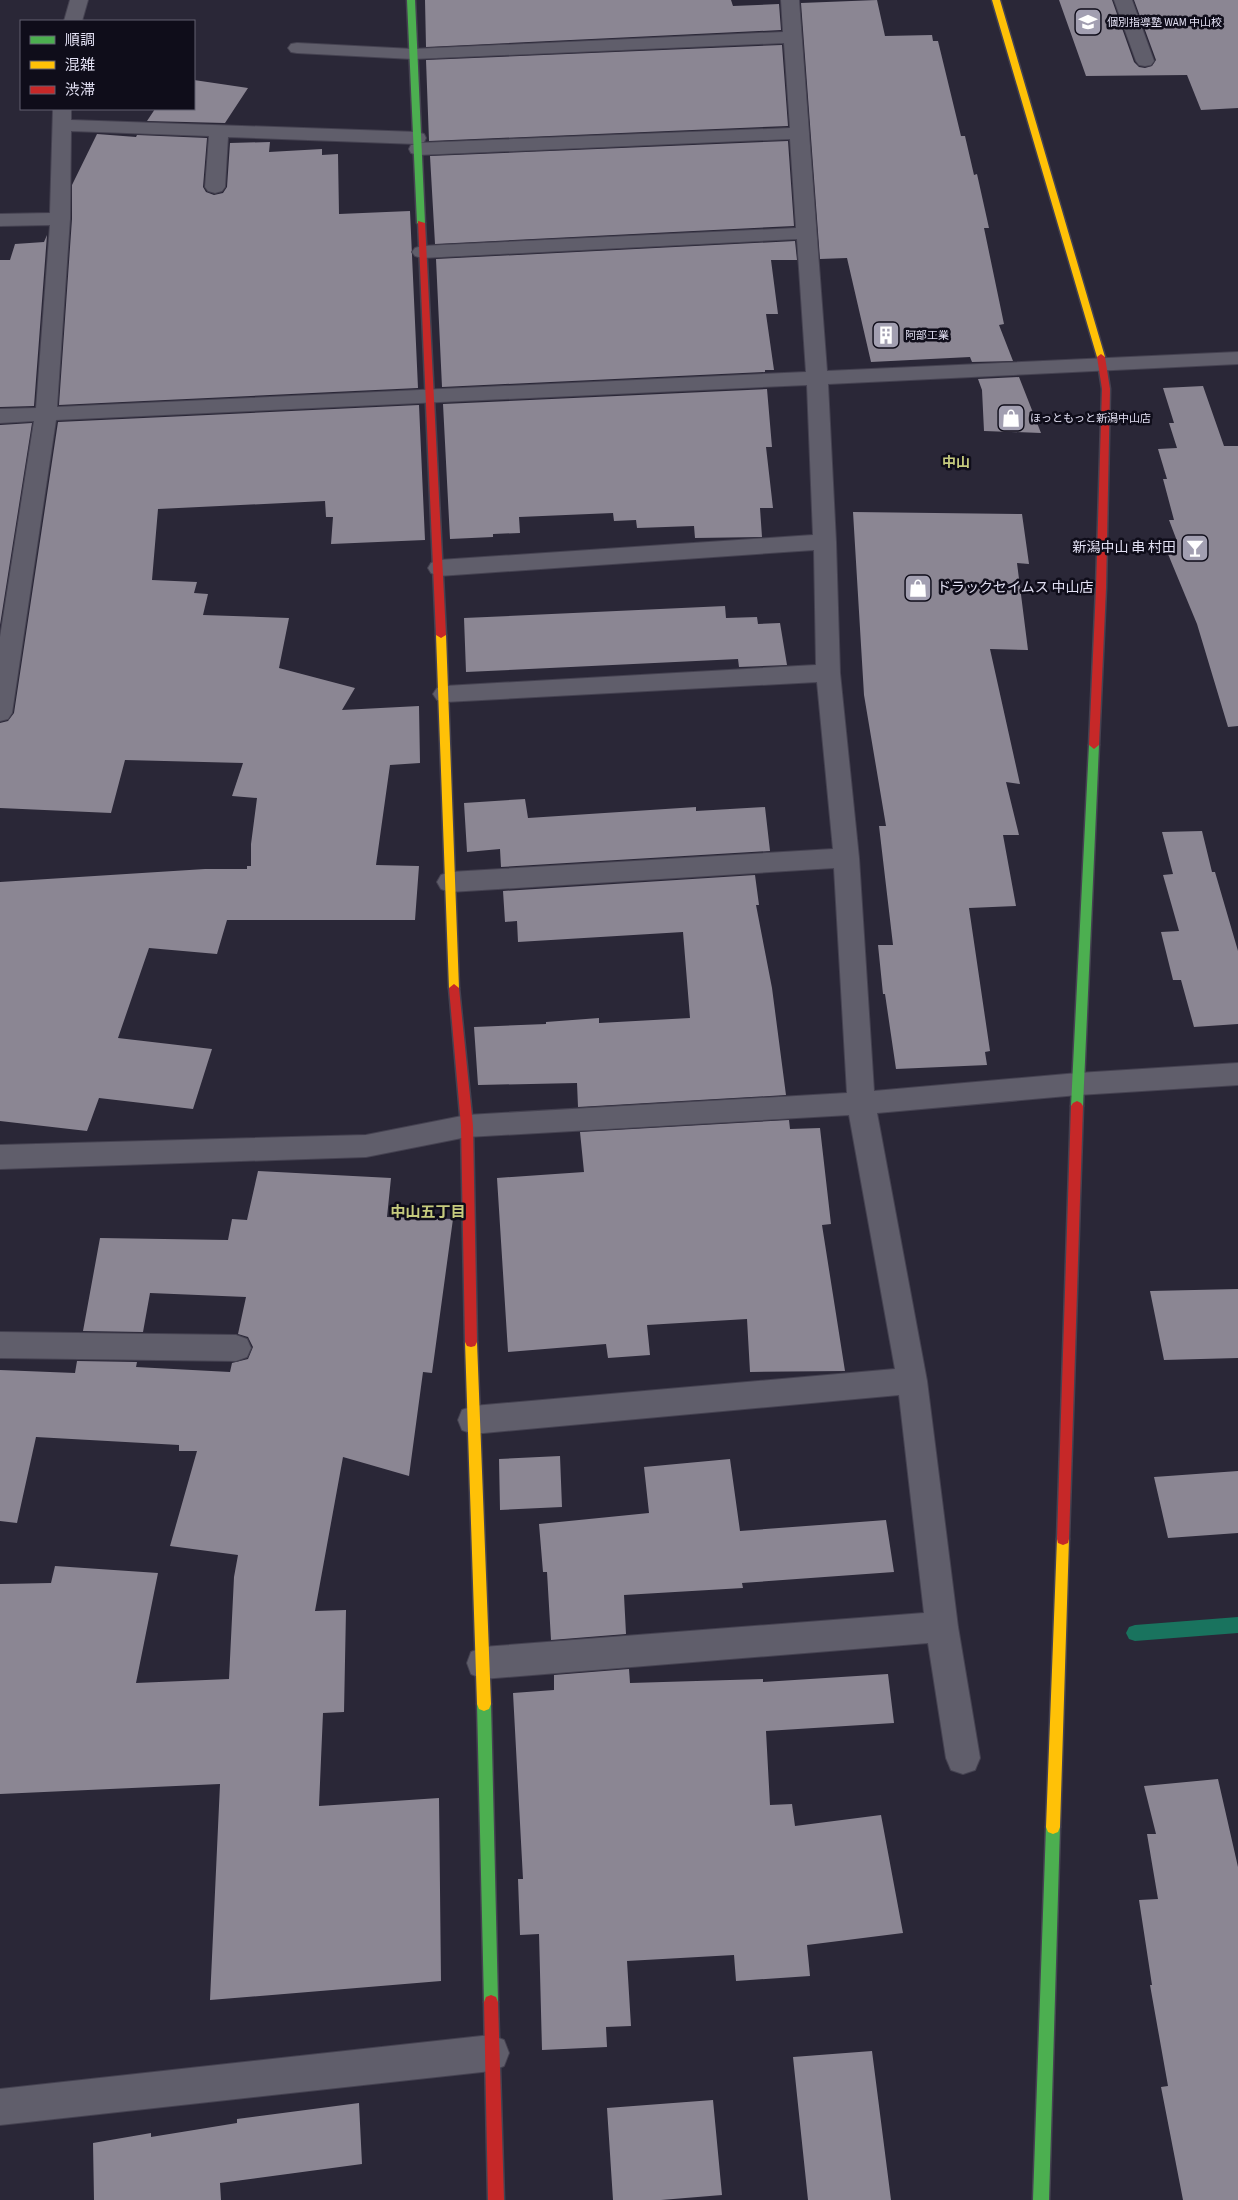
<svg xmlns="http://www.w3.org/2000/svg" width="1238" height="2200" font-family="'Source Sans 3','Noto Sans JP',sans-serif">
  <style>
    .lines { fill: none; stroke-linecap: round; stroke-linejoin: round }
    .stream { fill: #19735e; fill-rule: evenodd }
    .building { fill: #8b8693 }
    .street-casing { stroke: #454251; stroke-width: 2 }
    .fast-casing { stroke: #454251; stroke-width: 3 }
    .slow-casing { stroke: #454251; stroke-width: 3 }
    .jam-casing { stroke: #454251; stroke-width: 3 }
    .street { fill: #605e6b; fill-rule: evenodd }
    .fast { fill: #4caf50; fill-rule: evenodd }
    .slow { fill: #ffc107; fill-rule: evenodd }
    .jam { fill: #c62828; fill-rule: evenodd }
    .labels { text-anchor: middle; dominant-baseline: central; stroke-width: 5; stroke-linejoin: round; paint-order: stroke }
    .far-poi-label { font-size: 11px; fill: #e2e0f3; stroke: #0f0d1a; text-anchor: start }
    .far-quarter-label { font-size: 14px; font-weight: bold; fill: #c6cb7e; stroke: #0f0d1a }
    .poi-label { font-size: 14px; fill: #e2e0f3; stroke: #0f0d1a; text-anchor: end }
    .neighbourhood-label { font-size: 15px; font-weight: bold; fill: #c6cb7e; stroke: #0f0d1a }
  </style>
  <rect width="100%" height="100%" fill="#2a2737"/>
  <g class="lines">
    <path class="stream" d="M 1238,1617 L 1238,1633 L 1135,1641 L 1129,1639 L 1126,1633 L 1129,1627 L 1135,1625 Z"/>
  </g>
  <path class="building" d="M 425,0 L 731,0 L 733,6 L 779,4 L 781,30 L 426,47 Z
    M 877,0 L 885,36 L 932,35 L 933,41 L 938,41 L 961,136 L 965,136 L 974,175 L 977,174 L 989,228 L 984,228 L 1004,324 L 999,325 L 1013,361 L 972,362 L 970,357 L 871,362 L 847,258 L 820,259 L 801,3 Z
    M 1059,0 L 1112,0 L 1134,62 L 1139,67 L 1145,68 L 1152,66 L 1156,60 L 1134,0 L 1238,0 L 1238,108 L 1201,110 L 1187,75 L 1086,76 Z
    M 782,45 L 788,126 L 429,141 L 426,60 Z
    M 194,80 L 248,88 L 225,123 L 147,121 L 155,109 L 194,109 Z
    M 97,134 L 136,137 L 137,135 L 207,138 L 203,187 L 206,192 L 214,195 L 223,193 L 227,187 L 230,143 L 270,142 L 269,152 L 322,149 L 322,155 L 338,154 L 339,214 L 410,211 L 418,388 L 59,405 L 72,219 L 72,185 Z
    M 788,141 L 794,226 L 435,244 L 430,156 Z
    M 47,235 L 34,406 L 0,407 L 0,260 L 10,260 L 15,244 L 44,242 Z
    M 795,241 L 797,260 L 771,260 L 778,314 L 766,314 L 774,370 L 765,370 L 765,372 L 442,387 L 436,259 Z
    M 1019,377 L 1041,433 L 984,431 L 982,390 L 978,379 Z
    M 1203,386 L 1224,446 L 1238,446 L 1238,726 L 1228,727 L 1197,624 L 1163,542 L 1177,541 L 1169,520 L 1174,520 L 1163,479 L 1167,479 L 1158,449 L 1177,448 L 1169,423 L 1174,423 L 1163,388 Z
    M 767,389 L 772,447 L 766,447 L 773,508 L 760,508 L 762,537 L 695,538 L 694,526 L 637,528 L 636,520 L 614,521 L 613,513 L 519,517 L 520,533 L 493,534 L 493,537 L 450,539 L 443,404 Z
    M 419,405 L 425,540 L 331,544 L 333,517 L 326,517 L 325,501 L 158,509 L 152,580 L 197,582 L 194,593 L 208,594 L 203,615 L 289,618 L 279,668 L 355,688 L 342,710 L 419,706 L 420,763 L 390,765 L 376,865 L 419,866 L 415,920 L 227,920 L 217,954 L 149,948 L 118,1038 L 212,1049 L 193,1109 L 99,1098 L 87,1131 L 0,1121 L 0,882 L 205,869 L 247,869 L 247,866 L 251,866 L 251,844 L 257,798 L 232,796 L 243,763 L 125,760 L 111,813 L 0,808 L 0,723 L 8,721 L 14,713 L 58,422 Z
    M 32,423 L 0,625 L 0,425 Z
    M 853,512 L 1022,514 L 1029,564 L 1017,563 L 1028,650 L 990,649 L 1020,784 L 1006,782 L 1019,835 L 1003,835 L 1016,906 L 969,908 L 990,1051 L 985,1052 L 987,1065 L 896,1069 L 885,994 L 883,994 L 878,945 L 893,945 L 879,826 L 886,826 L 864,695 Z
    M 725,606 L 726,618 L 757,617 L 758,624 L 780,623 L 787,665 L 739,667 L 738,659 L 466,672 L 464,618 Z
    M 525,799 L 528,818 L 696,807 L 696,811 L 765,807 L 770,851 L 501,867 L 500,849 L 467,852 L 464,803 Z
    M 1202,831 L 1212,872 L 1215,872 L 1238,951 L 1238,1024 L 1194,1027 L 1181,980 L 1173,980 L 1161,932 L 1179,931 L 1163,875 L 1173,874 L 1162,832 Z
    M 755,875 L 759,905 L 756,905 L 772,988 L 786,1095 L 578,1107 L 577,1083 L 478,1085 L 474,1027 L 546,1024 L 546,1022 L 599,1018 L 599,1023 L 690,1018 L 683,932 L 518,942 L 517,921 L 505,922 L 503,891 Z
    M 789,1120 L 790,1129 L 820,1128 L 831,1224 L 822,1225 L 845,1371 L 750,1372 L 747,1319 L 647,1325 L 650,1355 L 608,1358 L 606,1344 L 508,1352 L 497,1178 L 584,1172 L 580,1132 Z
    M 258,1171 L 391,1178 L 387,1217 L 453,1219 L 432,1373 L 423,1372 L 409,1476 L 343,1457 L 315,1611 L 346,1610 L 344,1712 L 323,1713 L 319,1806 L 439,1798 L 441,1981 L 210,2000 L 220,1784 L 0,1794 L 0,1584 L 51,1583 L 55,1566 L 158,1573 L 136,1683 L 229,1679 L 234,1577 L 238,1555 L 170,1546 L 197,1451 L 179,1451 L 179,1445 L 36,1437 L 17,1523 L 0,1521 L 0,1370 L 75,1373 L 77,1361 L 137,1362 L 136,1367 L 230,1372 L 232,1363 L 248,1359 L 253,1347 L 248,1337 L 238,1334 L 246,1297 L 150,1293 L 143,1332 L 83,1331 L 100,1238 L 228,1240 L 232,1219 L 247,1220 Z
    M 1238,1289 L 1238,1358 L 1164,1360 L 1150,1291 Z
    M 560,1456 L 562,1507 L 500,1510 L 499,1459 Z
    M 730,1459 L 740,1531 L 886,1520 L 894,1572 L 742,1583 L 743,1588 L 624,1595 L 626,1634 L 551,1640 L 547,1572 L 543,1572 L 539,1524 L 649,1513 L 644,1467 Z
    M 1238,1471 L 1238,1533 L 1168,1538 L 1154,1477 Z
    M 629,1669 L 630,1683 L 763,1679 L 763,1682 L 888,1674 L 894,1723 L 766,1731 L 770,1805 L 792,1804 L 795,1826 L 881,1815 L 903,1933 L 807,1945 L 810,1976 L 736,1981 L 734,1955 L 627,1961 L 631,2026 L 606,2027 L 607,2047 L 542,2050 L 539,1934 L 520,1935 L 518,1879 L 523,1879 L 513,1693 L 554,1690 L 554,1675 Z
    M 1218,1779 L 1238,1867 L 1238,2200 L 1183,2200 L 1161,2087 L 1168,2086 L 1150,1985 L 1152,1985 L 1139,1900 L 1158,1899 L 1147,1834 L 1156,1834 L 1144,1786 Z
    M 872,2051 L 891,2200 L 808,2200 L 793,2057 Z
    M 713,2100 L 722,2195 L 661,2200 L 613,2200 L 607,2108 Z
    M 359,2103 L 362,2164 L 220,2183 L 221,2200 L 94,2200 L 93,2143 L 151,2133 L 151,2137 L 237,2123 L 237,2119 Z"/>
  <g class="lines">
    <g class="street-casing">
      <path id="street" d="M 70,0 L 88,0 L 82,21 L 64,21 Z
        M 781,0 L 799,0 L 827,371 L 1238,352 L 1238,364 L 828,384 L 836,542 L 840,673 L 859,858 L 874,1091 L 1078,1073 L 1238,1063 L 1238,1085 L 1078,1095 L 877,1113 L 927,1381 L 958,1627 L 980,1758 L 975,1770 L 963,1774 L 951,1770 L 946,1758 L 928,1643 L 483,1679 L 471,1674 L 467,1663 L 471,1652 L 483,1647 L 924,1613 L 899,1395 L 473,1434 L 462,1430 L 458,1420 L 462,1410 L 473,1406 L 895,1369 L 849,1115 L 467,1137 L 366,1157 L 0,1169 L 0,1145 L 366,1135 L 467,1115 L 847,1093 L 834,868 L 450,892 L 441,889 L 437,882 L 441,875 L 450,872 L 833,849 L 817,682 L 445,702 L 437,700 L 433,694 L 437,688 L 445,686 L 816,665 L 814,550 L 439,576 L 431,573 L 428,568 L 431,563 L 439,560 L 813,535 L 807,385 L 56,420 L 12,713 L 8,719 L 0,721 L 0,637 L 34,421 L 0,423 L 0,409 L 36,408 L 50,225 L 0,226 L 0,214 L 50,213 L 53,109 L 71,109 L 71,120 L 417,132 L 424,134 L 426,138 L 424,142 L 418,143 L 790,128 L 784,43 L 413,59 L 297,53 L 291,52 L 288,48 L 291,44 L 297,43 L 413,49 L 783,32 ZM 71,131 L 209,136 L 205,187 L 208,191 L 215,193 L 222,191 L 225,187 L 228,137 L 417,144 L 411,145 L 409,149 L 411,153 L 418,155 L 790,139 L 796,228 L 422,246 L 415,248 L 412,252 L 415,256 L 422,258 L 797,239 L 806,372 L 57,407 L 70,219 Z
        M 1114,0 L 1132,0 L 1154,61 L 1151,65 L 1145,66 L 1139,65 L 1136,61 Z
        M 0,1332 L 236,1335 L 247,1339 L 251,1348 L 247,1357 L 236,1361 L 0,1358 Z
        M 491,2035 L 504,2040 L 509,2053 L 504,2066 L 491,2071 L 0,2125 L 0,2089 Z"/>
    </g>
    <g class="fast-casing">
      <path id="fast" d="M 407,0 L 415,0 L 425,223 L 421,225 L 417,223 Z
        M 1094,741 L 1099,745 L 1083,1106 L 1081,1109 L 1073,1109 L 1071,1106 L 1089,745 Z
        M 484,1697 L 489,1699 L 491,1704 L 498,2002 L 496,2007 L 491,2009 L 486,2007 L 484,2002 L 477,1704 L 479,1699 Z
        M 1053,1820 L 1058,1822 L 1060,1827 L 1049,2200 L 1033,2200 L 1046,1827 L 1048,1822 Z"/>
    </g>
    <g class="slow-casing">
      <path id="slow" d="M 992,0 L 1000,0 L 1105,357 L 1104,359 L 1098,359 L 1097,357 Z
        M 441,632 L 446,635 L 459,988 L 454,992 L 449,988 L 436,635 Z
        M 471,1337 L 475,1338 L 477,1342 L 491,1704 L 489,1709 L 484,1711 L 479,1709 L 477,1704 L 465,1342 L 467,1338 Z
        M 1063,1533 L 1068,1535 L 1069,1539 L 1060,1827 L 1058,1832 L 1053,1834 L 1048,1832 L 1046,1827 L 1057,1539 L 1058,1535 Z"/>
    </g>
    <g class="jam-casing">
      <path id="jam" d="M 418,221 L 425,223 L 446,635 L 441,638 L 436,635 Z
        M 1101,354 L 1105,357 L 1110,389 L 1106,588 L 1099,745 L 1094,749 L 1089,745 L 1096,588 L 1102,389 L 1097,357 Z
        M 454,984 L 459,988 L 473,1126 L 477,1342 L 475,1346 L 471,1347 L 467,1346 L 465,1342 L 461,1126 L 449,988 Z
        M 1077,1101 L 1081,1103 L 1083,1106 L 1069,1539 L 1068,1543 L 1063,1545 L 1058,1543 L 1057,1539 L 1071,1106 L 1073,1103 Z
        M 491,1995 L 496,1997 L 498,2002 L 504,2200 L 488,2200 L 484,2002 L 486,1997 Z"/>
    </g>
    <use href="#street" class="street"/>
    <use href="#fast" class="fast"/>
    <use href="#slow" class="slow"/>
    <use href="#jam" class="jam"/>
  </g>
  <defs>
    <g id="university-square" transform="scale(1.4375)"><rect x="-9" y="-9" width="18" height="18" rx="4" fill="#a29fb1" stroke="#0f0d1a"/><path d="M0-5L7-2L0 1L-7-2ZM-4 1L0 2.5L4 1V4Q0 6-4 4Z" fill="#fff"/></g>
    <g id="building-square" transform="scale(1.4375)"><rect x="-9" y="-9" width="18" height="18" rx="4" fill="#a29fb1" stroke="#0f0d1a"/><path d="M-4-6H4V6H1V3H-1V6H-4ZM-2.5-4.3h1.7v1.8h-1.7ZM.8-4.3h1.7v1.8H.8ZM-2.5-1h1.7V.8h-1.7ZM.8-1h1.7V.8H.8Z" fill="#fff"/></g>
    <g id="shop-square" transform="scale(1.4375)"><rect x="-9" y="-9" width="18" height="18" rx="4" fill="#a29fb1" stroke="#0f0d1a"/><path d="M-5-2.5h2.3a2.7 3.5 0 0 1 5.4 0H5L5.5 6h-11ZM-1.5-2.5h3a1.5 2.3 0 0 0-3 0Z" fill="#fff"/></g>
    <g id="bar-square" transform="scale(1.4375)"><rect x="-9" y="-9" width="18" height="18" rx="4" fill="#a29fb1" stroke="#0f0d1a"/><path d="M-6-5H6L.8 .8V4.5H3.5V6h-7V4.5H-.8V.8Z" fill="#fff"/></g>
  </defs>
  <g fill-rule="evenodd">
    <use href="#university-square" x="1088" y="22"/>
    <use href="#building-square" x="886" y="335"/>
    <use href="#shop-square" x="1011" y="418"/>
    <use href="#bar-square" x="1195" y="548"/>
    <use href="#shop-square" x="918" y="588"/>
  </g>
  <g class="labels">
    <g class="far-poi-label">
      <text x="1107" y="22">個別指導塾 WAM 中山校</text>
      <text x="905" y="335">阿部工業</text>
      <text x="1030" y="418">ほっともっと新潟中山店</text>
    </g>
    <g class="far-quarter-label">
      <text x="956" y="463">中山</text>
    </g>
    <g class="poi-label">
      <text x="1176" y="548">新潟中山 串 村田</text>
      <text x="937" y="588" text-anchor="start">ドラックセイムス 中山店</text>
    </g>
    <g class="neighbourhood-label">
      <text x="428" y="1212">中山五丁目</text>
    </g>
  </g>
  <rect x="20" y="20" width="175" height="90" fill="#0f0d1a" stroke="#636171"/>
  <rect x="30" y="36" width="25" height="8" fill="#4caf50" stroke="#636171"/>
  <text x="65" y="45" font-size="15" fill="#e2e0f3">順調</text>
  <rect x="30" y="61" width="25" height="8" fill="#ffc107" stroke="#636171"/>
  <text x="65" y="70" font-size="15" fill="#e2e0f3">混雑</text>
  <rect x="30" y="86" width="25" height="8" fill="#c62828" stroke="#636171"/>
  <text x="65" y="95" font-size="15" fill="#e2e0f3">渋滞</text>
</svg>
